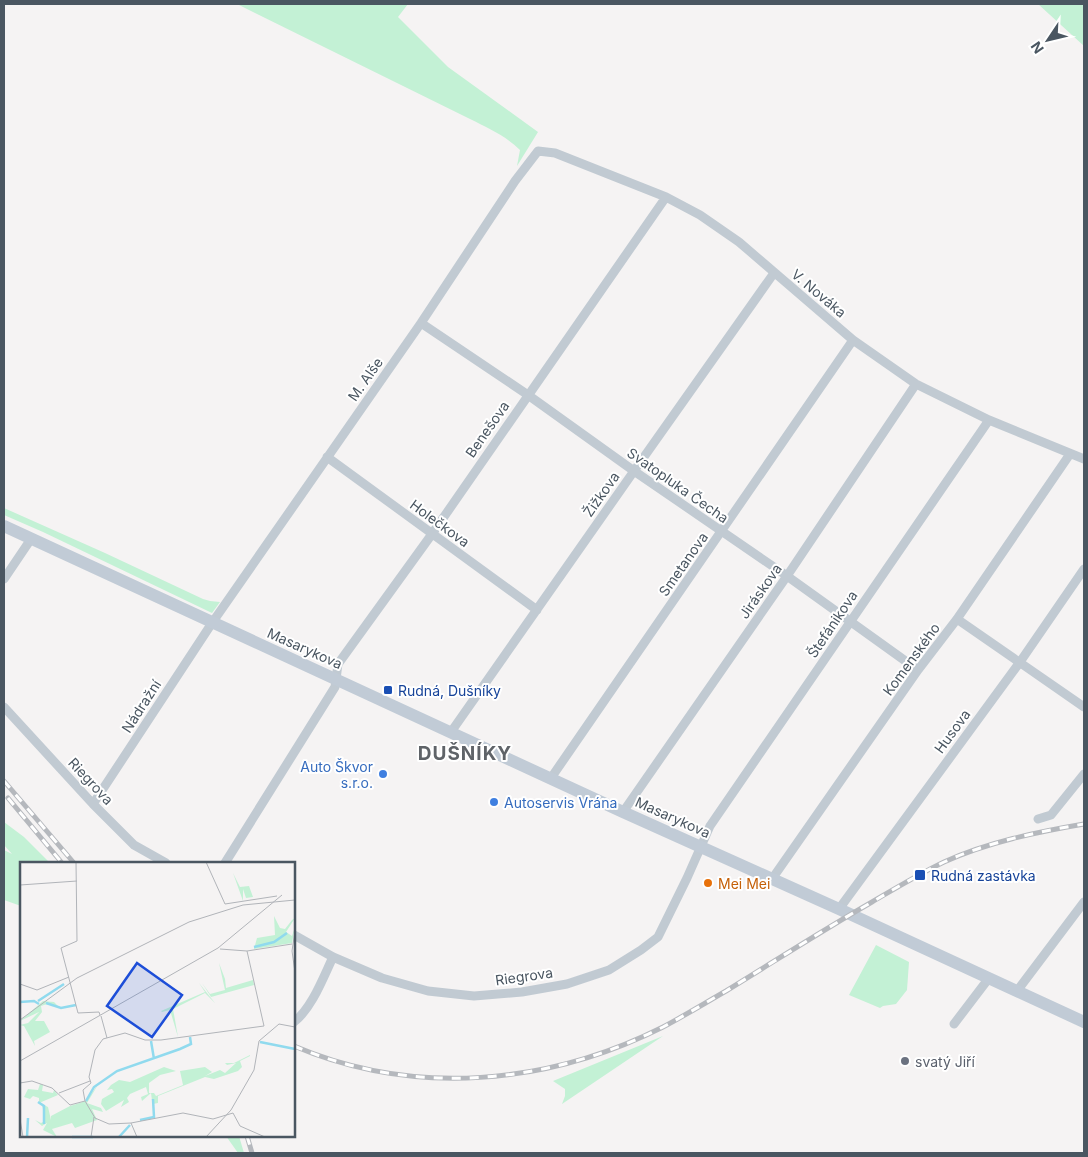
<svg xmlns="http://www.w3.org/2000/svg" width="1088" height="1157" font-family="Inter,sans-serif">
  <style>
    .green { fill: #c3f1d5 }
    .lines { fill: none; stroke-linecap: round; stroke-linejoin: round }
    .street { stroke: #c1cad2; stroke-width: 9 }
    .secondary { stroke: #c1cbd6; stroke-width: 12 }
    .rail-casing { stroke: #b5b8bd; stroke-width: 5 }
    .rail { stroke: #fff; stroke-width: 3; stroke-dasharray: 9; stroke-linecap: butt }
    .transit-dot { fill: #1a4fb4; stroke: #fff; stroke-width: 2 }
    .shop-dot { fill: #3f7fe0; stroke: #fff; stroke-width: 2 }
    .food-dot { fill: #e8710a; stroke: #fff; stroke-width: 2 }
    .worship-dot { fill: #6b7280; stroke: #fff; stroke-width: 2 }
    .labels { text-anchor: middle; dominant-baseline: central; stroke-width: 4; stroke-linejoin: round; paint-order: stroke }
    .street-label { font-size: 14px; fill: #4a5661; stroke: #fff }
    .transit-label { font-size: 14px; fill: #164399; stroke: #fff; text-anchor: start }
    .shop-label { font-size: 14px; fill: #366cbe; stroke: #fff; text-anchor: end }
    .food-label { font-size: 14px; fill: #c56008; stroke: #fff; text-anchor: start }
    .worship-label { font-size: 14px; fill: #5b616d; stroke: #fff; text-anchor: start }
    .district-label { font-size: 19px; font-weight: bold; letter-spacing: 1px; fill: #5f6368; stroke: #fff }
    .inset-river { fill: none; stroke: #90daee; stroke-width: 2.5 }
    .inset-road { fill: none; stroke: #b1b4b9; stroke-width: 1 }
    .view { fill: #1d4ed8; fill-opacity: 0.15; stroke: #1d4ed8; stroke-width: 2.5 }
    .inset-edge { fill: none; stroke: #4a5661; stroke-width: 2.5 }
  </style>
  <rect width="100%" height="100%" fill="#f5f3f3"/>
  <path class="green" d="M 237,4 L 408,4 L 398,17 L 448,67 L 538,132 L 517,166 L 520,150 C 506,136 488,128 470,119 Z
    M 1038,4 L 1084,4 L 1084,46 Z
    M 4,508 L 105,553 L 203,599 L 210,601 L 220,602 L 212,613 L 43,532 L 4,515 Z
    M 4,822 L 24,837 L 50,863 L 21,863 L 21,906 L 4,900 L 4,850 L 12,854 L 4,845 Z
    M 876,945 L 909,962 L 907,990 L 896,1004 L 883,1006 L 880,1008 L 849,995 Z
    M 663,1036 L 562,1104 L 565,1096 L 565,1089 L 553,1081 Z
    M 226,1136 L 239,1136 L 244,1153 L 238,1153 Z"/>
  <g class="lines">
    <path class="street" d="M 421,323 L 528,395 L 634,471 L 787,576 L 918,670
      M 327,457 L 537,610
      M 4,579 L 31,539
      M 957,619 L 1084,707
      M 4,707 L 93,804 L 134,845 L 166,863
      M 451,732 L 634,471 L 774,273
      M 551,778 L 853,340
      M 93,804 L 212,623 L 421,323 L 515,181 L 538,151 L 555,153 L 666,197 L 700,215 L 739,242 L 853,340 L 916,384 L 989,420 L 1084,459
      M 623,812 L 787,576 L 916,384
      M 1038,819 L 1051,815 L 1084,774
      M 225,863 L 335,687 L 338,664 L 432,534 L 666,197
      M 772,879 L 918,670 L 957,619 L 1070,454
      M 839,909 L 1020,662 L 1084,569
      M 294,935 L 333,957 L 382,978 L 428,991 L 474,996 L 522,992 L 567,984 L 609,970 L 641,950 L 658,937 L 687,878 L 710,826 L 989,420
      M 1017,991 L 1084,902
      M 294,1022 C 312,1008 323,978 333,957
      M 954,1024 L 989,978"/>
    <path class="secondary" d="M 4,526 L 623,812 L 839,909 L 1084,1022"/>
    <g class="rail-casing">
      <path id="rail" d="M 4,781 L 74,863
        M 8,798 L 62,863
        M 294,1046 C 414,1097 548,1085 663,1027 C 684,1016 705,1003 726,991 C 775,961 823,930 872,902 C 896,888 919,874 944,862 C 988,842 1037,832 1084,824
        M 247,1136 L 252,1153"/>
    </g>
    <use href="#rail" class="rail"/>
  </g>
  <g class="transit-dot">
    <rect x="383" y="685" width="10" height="10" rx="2.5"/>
    <rect x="914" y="869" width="12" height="12" rx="2.5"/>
  </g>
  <g class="shop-dot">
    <circle cx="383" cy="774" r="5"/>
    <circle cx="494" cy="802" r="5"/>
  </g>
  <circle class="food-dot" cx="708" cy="883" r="5"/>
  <circle class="worship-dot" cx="905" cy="1061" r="5"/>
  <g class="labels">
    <g class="street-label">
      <text transform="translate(819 293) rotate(40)">V. Nováka</text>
      <text transform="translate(365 379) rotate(-55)">M. Alše</text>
      <text transform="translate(487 429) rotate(-55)">Benešova</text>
      <text transform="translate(678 485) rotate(35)">Svatopluka Čecha</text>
      <text transform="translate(601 494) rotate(-55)">Žižkova</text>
      <text transform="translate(440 523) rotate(36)">Holečkova</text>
      <text transform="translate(683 564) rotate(-55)">Smetanova</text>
      <text transform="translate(760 591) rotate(-55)">Jiráskova</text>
      <text transform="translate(832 624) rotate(-56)">Štefánikova</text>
      <text transform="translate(305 648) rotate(24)">Masarykova</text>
      <text transform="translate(911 659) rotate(-54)">Komenského</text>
      <text transform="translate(141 706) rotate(-57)">Nádražní</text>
      <text transform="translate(952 731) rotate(-54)">Husova</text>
      <text transform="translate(91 781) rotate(47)">Riegrova</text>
      <text transform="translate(673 817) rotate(24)">Masarykova</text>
      <text transform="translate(524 976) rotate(-8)">Riegrova</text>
    </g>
    <g class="transit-label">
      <text x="398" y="690">Rudná, Dušníky</text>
      <text x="931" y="875">Rudná zastávka</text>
    </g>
    <g class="shop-label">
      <text x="373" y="766">Auto Škvor<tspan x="373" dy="16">s.r.o.</tspan></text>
      <text x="504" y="802" text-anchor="start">Autoservis Vrána</text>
    </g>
    <g class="food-label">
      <text x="718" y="883">Mei Mei</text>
    </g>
    <g class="worship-label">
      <text x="915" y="1061">svatý Jiří</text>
    </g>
    <g class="district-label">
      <text x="465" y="753">DUŠNÍKY</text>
    </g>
  </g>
  <g transform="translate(20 862)">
    <rect width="275" height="275" fill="#f5f3f3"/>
    <path d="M 213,11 L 220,25 L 229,24 L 233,35 L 226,36 L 223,27 L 223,39 ZM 254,54 L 260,66 L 265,67 L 272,58 L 275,56 L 266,70 L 272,74 L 275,65 L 272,81 L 234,87 L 237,76 L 255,73 ZM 199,101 L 205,117 L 206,126 L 233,118 L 234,123 L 191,135 L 182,121 L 190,132 L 205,128 ZM 179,121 L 195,141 L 185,131 L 153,147 L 158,175 L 150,148 L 142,150 L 141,149 L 185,130 ZM 23,139 L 34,140 L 39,145 L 27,142 L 21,144 L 22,150 L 15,159 L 24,159 L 30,170 L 14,179 L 15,184 L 4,164 L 0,163 L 8,161 L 19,150 L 0,159 ZM 230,193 L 230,194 L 220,199 L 222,205 L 218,209 L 194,217 L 185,215 L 138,234 L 138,241 L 133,242 L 133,246 L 131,231 L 122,239 L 121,235 L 128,232 L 126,225 L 110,232 L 107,236 L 109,240 L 101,245 L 104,238 L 86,249 L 81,242 L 82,237 L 94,230 L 92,227 L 87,228 L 91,223 L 99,218 L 110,220 L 144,205 L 156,209 L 140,213 L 129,221 L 129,231 L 134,231 L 136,234 L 163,223 L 160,209 L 185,205 L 192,210 L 185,214 L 200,208 L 205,211 L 216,201 L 207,203 L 205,201 L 214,201 ZM 79,221 L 67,241 L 81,246 L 83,250 L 72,247 L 77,258 L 55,266 L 52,261 L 32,267 L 37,275 L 23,268 L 27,261 L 22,264 L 15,258 L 21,261 L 25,259 L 22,242 L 28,245 L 31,258 L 31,254 L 50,244 L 66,239 ZM 20,222 L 23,223 L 22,229 L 33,231 L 34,228 L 38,233 L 19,241 L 19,236 L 13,234 L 10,237 L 4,235 L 8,227 L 18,228 Z" fill="#c3f1d5"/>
    <path class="inset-river" d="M 234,85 L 254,80 L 267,71M 18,139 L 44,122M 0,140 L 14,139 L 19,142M 26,141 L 41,146 L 56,143M 131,179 L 134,197M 240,180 L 275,187M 66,239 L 74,225 L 97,209 L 160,187 L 171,182 L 170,175M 18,240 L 24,244 L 24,262M 120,258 L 134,255 L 133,237M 7,275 L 8,256M 52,275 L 73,275M 99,275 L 110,263"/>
    <path class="inset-road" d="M 56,0 L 57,79 L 41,86 L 58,151 L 79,150 L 80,153M 186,0 L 205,42 L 257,34M 0,23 L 57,19M 275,69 L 272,89 L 275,110M 200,87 L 227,89 L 272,82M 227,89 L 244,164M 0,122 L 17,128 L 49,115M 81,154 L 87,176M 0,158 L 57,116 L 169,60 L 223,43 L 275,38M 0,199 L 198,86 L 262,33M 0,221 L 12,219 L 32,226 L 50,243 L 65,239 L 75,256 L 89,262 L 111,261 L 117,275M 39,231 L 70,219M 65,239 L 63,228 L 71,221 L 69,215 L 75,188 L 83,177 L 105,171 L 125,178 L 141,178 L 244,164M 0,257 L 3,275M 111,261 L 163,251 L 193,257 L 213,251 L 220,264 L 245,275M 71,275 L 74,255M 186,275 L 211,248 L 234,208 L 239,179 L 259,162 L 275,165"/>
    <path class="view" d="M 117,101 L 162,133 L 132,175 L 87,144 Z"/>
    <rect width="275" height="275" class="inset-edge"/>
  </g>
  <rect width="1088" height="1157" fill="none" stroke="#4a5661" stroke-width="10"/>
  <g transform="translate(1048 40) rotate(235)" stroke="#ffffff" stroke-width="4" paint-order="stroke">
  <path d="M0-4L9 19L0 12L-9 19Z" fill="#4a5661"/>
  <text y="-8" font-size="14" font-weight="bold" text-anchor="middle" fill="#4a5661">N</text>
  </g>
</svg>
